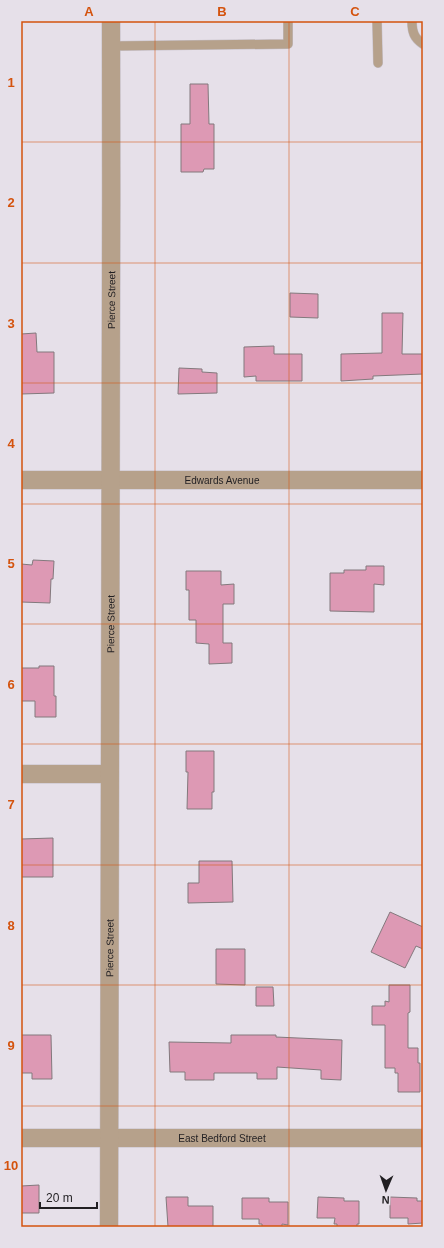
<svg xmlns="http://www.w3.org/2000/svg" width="444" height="1248" font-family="Helvetica,sans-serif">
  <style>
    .building { fill: #dd99b4; stroke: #83797d }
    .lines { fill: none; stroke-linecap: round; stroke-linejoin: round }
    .service-casing { stroke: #c3bdc5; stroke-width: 10 }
    .minor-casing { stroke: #c3bdc5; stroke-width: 19 }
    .service { stroke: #b6a18b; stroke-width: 9 }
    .minor { stroke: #b6a18b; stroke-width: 18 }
    .grid { fill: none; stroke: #d4530e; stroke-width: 1; stroke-opacity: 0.55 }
    .labels { text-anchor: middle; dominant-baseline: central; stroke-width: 3; stroke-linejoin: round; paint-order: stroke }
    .street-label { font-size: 10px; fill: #211f22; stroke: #e6e0e9 }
    .neatline { fill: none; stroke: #d4530e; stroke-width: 1.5 }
    .grid-label { font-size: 13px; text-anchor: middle; font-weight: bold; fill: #d4530e }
  </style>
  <rect width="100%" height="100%" fill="#e6e0e9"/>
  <path class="building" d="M 190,84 L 208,84 L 209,124 L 214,124 L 214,169 L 204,169 L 203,172 L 181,172 L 181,124 L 190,124 Z
    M 290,293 L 318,294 L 318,318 L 290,317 Z
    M 382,313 L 403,313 L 402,354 L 423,354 L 423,374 L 373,376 L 373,379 L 341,381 L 341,354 L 382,353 Z
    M 36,333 L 37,352 L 54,352 L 54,393 L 21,394 L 21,334 Z
    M 274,346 L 274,354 L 302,354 L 302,381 L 256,381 L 256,376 L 244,377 L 244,347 Z
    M 179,368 L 202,369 L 202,372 L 217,373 L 217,393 L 178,394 Z
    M 33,560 L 54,561 L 53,579 L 51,579 L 50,603 L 21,602 L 21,564 L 32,565 Z
    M 366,566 L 384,566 L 384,585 L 374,584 L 374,612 L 330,611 L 330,573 L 344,573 L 344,570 L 366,570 Z
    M 186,571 L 221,571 L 221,585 L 234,584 L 234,604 L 223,604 L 223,643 L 232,643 L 232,663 L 209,664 L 209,644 L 196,643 L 196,620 L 189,620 L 189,590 L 186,590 Z
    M 39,666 L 54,666 L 54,696 L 56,696 L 56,717 L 35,717 L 35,701 L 21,701 L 21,668 L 39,668 Z
    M 186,751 L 214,751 L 214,792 L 212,792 L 212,809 L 187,809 L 188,772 L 186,772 Z
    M 53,838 L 53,877 L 21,877 L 21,839 Z
    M 199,861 L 232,861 L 233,902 L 188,903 L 188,883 L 199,883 Z
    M 390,912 L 423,927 L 423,949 L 416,946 L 405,968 L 371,952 Z
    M 216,949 L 245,949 L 245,985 L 216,984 Z
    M 389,985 L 410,985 L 410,1012 L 408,1013 L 408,1048 L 418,1048 L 418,1063 L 420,1063 L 420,1092 L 398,1092 L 398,1073 L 395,1073 L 395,1068 L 385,1068 L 385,1025 L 372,1025 L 372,1006 L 385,1006 L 385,1001 L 389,1002 Z
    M 256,987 L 273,987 L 274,1006 L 256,1006 Z
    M 21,1035 L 51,1035 L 52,1079 L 32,1079 L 32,1073 L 21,1073 Z
    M 231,1035 L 276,1035 L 276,1037 L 342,1040 L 341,1080 L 321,1079 L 321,1070 L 277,1067 L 277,1079 L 257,1079 L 257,1073 L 214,1073 L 214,1080 L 185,1080 L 185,1072 L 170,1072 L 169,1042 L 231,1043 Z
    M 39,1185 L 39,1213 L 21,1213 L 21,1186 Z
    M 166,1197 L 188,1197 L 188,1206 L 213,1206 L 213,1227 L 168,1227 Z
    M 318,1197 L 344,1198 L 344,1201 L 359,1201 L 359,1224 L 357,1224 L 357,1227 L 337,1227 L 337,1224 L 334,1224 L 335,1218 L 317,1218 Z
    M 390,1197 L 417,1198 L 417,1201 L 423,1201 L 423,1223 L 408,1224 L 408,1218 L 390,1218 Z
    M 242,1198 L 269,1198 L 269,1202 L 288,1202 L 288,1225 L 282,1224 L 282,1227 L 262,1227 L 262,1224 L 259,1224 L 259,1219 L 242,1219 Z"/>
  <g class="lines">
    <g class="service-casing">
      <path id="service" d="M 377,21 L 378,63
        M 412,21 C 412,32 414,38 423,44
        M 111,46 L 288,44 L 288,21"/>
    </g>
    <g class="minor-casing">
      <g id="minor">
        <path id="s1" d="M 21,480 L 423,480"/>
        <path d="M 21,774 L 109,774"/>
        <path id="s2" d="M 21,1138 L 423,1138"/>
        <path id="s3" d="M 109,1227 C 109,825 112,423 111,21"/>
      </g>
    </g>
    <use href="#service" class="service"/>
    <use href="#minor" class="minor"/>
  </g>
  <path class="grid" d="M 155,21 L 155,1227M 289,21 L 289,1227M 21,142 L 423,142M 21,263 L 423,263M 21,383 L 423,383M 21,504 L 423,504M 21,624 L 423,624M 21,744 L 423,744M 21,865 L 423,865M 21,985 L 423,985M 21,1106 L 423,1106"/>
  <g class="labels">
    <g class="street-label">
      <text stroke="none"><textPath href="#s3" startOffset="927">Pierce Street</textPath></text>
      <text stroke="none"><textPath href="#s1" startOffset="201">Edwards Avenue</textPath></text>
      <text stroke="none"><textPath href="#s3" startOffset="603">Pierce Street</textPath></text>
      <text stroke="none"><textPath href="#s3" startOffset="279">Pierce Street</textPath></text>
      <text stroke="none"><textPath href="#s2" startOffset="201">East Bedford Street</textPath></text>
    </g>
  </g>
  <rect width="444" height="1248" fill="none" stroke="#e6e0e9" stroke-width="44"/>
  <g transform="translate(386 1190) rotate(182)" stroke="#e6e0e9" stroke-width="3" paint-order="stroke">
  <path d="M0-3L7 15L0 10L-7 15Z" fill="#211f22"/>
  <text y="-6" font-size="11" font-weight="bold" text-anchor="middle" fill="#211f22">N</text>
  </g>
  <path d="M40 1202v6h57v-6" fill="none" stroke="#211f22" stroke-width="2"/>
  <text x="46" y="1202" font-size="12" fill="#211f22" stroke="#e6e0e9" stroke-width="3" paint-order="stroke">20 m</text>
  <rect x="22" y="22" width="400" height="1204" class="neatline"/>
  <g class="grid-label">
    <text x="89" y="16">A</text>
    <text x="222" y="16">B</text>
    <text x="355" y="16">C</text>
    <text x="11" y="87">1</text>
    <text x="11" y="207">2</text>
    <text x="11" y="328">3</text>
    <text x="11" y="448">4</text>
    <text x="11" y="568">5</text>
    <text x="11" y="689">6</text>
    <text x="11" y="809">7</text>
    <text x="11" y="930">8</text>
    <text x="11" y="1050">9</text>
    <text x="11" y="1170">10</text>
  </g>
</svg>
